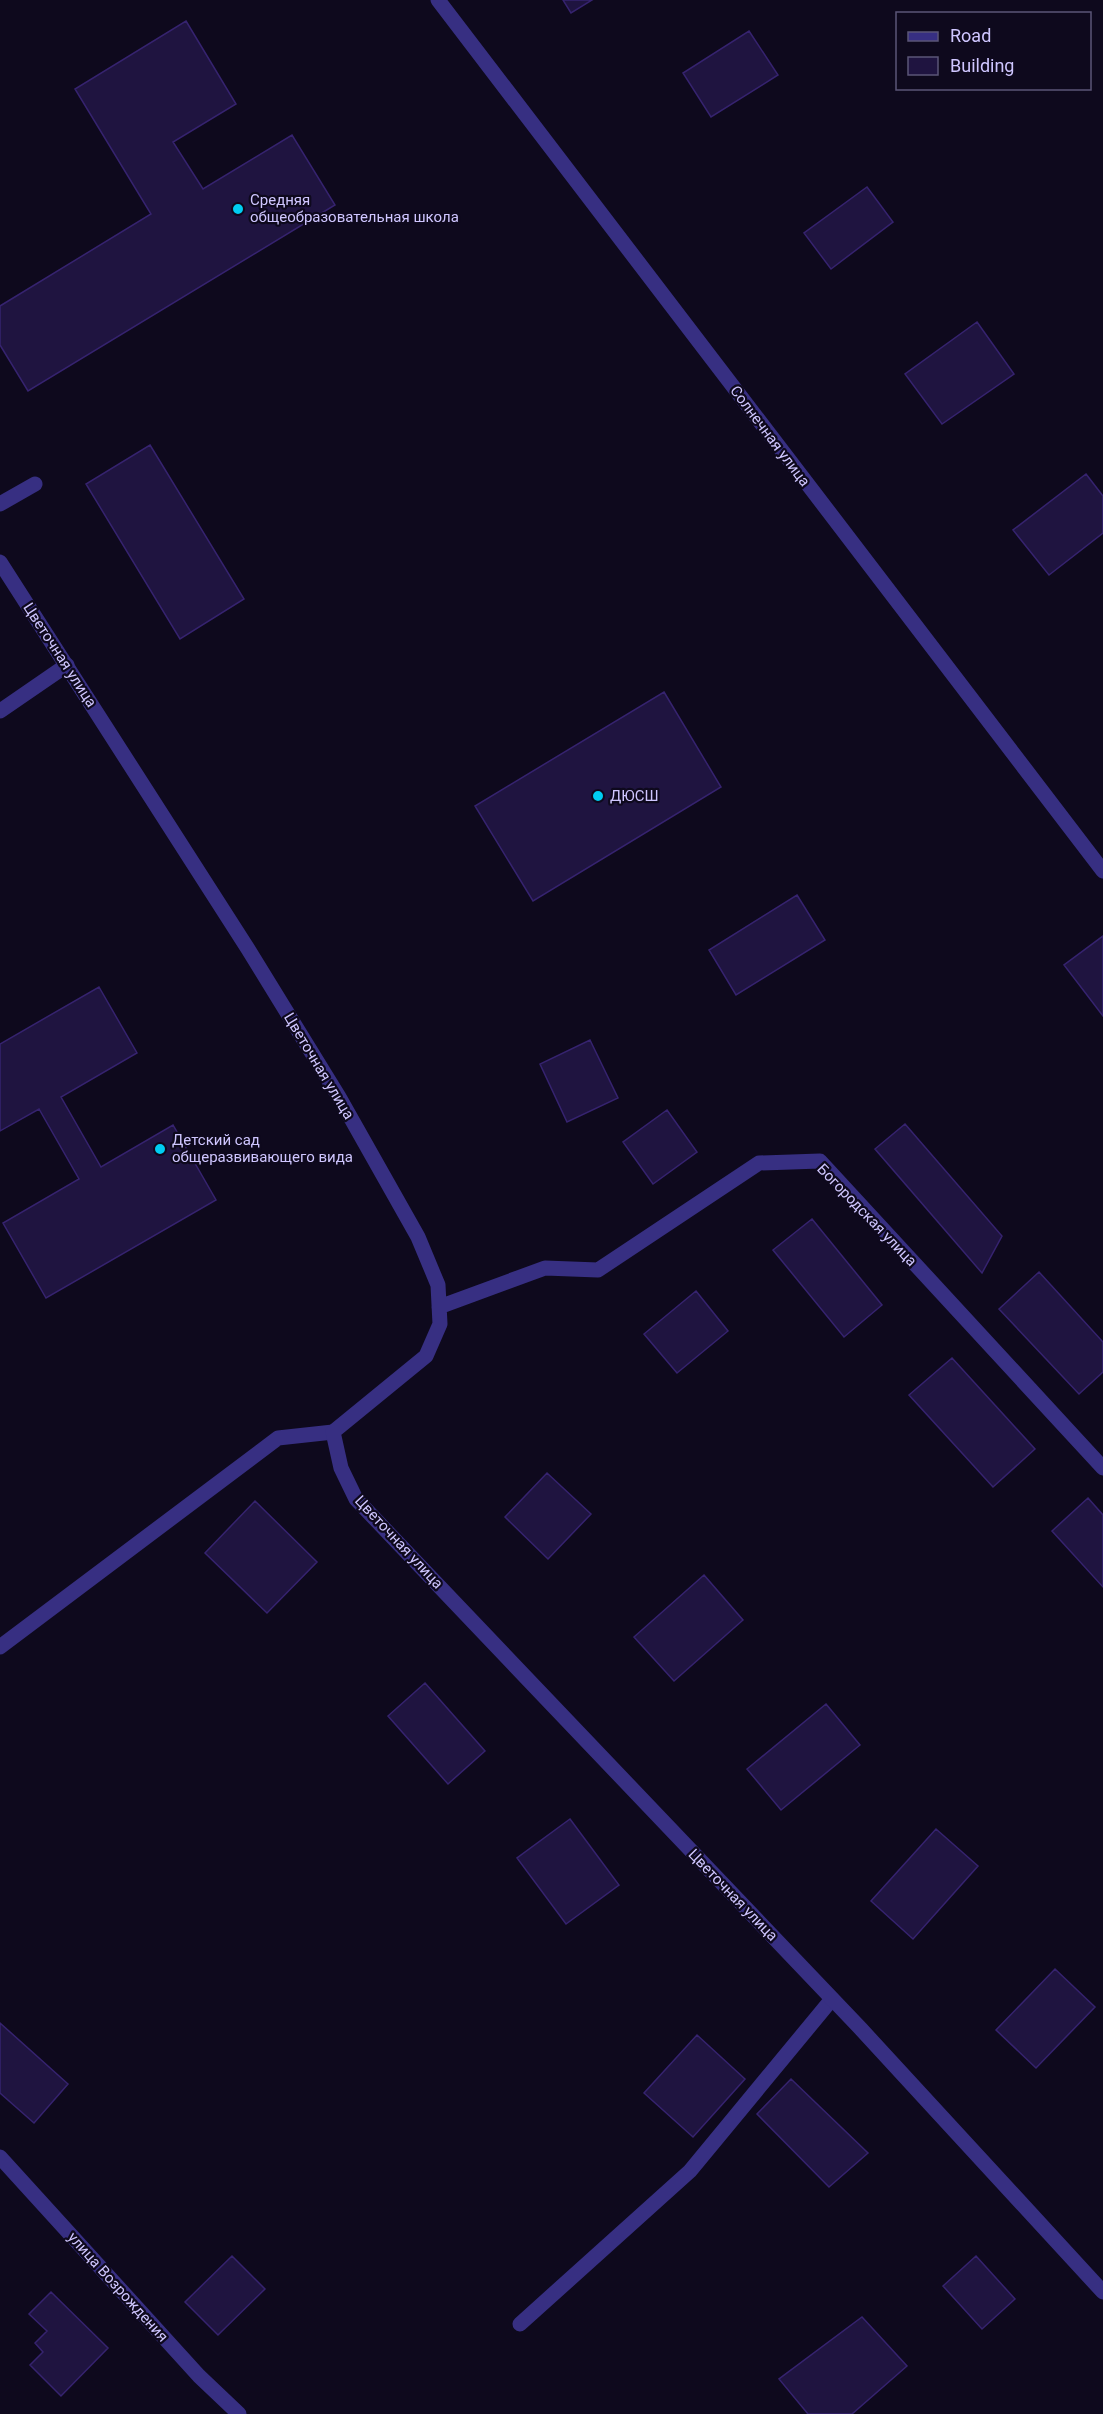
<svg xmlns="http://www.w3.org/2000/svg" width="1103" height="2414" font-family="Roboto,sans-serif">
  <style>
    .building { fill: #1f1440; stroke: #36236f; stroke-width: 1.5 }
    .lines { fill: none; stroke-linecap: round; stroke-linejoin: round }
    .service { stroke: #372f82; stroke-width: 15 }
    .minor { stroke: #372f82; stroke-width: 15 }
    .poi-dot { fill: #00cdf1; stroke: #0e091d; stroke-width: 2 }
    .labels { text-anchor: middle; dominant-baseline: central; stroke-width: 4.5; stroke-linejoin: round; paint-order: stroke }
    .poi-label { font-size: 15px; fill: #cfc6ff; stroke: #0e091d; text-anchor: start }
    .street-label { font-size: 15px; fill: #cfc6ff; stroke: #0e091d }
  </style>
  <rect width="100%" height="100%" fill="#0e091d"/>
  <path class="building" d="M 563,0 L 592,0 L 571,13 Z
    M 186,21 L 236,104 L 173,142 L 203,189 L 292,135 L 335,205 L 28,391 L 0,345 L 0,306 L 151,214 L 75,89 Z
    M 749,31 L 778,75 L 711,117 L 683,73 Z
    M 867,187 L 893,222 L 831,269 L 804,233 Z
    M 977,322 L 1014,374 L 942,424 L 905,374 Z
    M 150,445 L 244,599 L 180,639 L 86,484 Z
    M 1086,474 L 1103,496 L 1103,533 L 1049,575 L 1013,530 Z
    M 664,692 L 721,787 L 533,901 L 475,806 Z
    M 797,895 L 825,940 L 736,995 L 709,950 Z
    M 1103,936 L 1103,1016 L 1064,965 Z
    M 99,987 L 137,1053 L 61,1097 L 101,1167 L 173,1125 L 216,1200 L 46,1298 L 3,1223 L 79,1179 L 39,1109 L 0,1131 L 0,1044 Z
    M 590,1040 L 618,1098 L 567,1122 L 540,1064 Z
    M 667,1110 L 697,1152 L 653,1184 L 623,1142 Z
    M 905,1124 L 1002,1236 L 982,1273 L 875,1149 Z
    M 812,1219 L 882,1305 L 844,1337 L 773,1250 Z
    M 1039,1272 L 1103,1342 L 1103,1372 L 1079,1394 L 999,1309 Z
    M 696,1291 L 728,1331 L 677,1373 L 644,1334 Z
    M 952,1358 L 1035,1449 L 993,1487 L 909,1395 Z
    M 547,1473 L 591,1514 L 548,1559 L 505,1517 Z
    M 1088,1498 L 1103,1515 L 1103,1587 L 1052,1531 Z
    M 255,1501 L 317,1562 L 267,1613 L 205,1553 Z
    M 704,1575 L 743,1620 L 674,1681 L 634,1637 Z
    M 425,1683 L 485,1751 L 448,1784 L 388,1716 Z
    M 826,1704 L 860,1745 L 781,1810 L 747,1769 Z
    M 570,1819 L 619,1885 L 566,1924 L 517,1858 Z
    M 936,1829 L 978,1866 L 913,1939 L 871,1901 Z
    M 1055,1969 L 1095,2007 L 1036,2068 L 996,2030 Z
    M 0,2023 L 68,2084 L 34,2123 L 0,2093 Z
    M 697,2035 L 745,2079 L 693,2137 L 644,2093 Z
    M 791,2079 L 868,2153 L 829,2187 L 757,2114 Z
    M 232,2256 L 265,2289 L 218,2335 L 185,2302 Z
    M 976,2256 L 1015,2299 L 982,2329 L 943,2286 Z
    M 51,2292 L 108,2348 L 61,2396 L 30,2365 L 43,2352 L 35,2343 L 47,2331 L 29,2314 Z
    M 862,2317 L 907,2366 L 852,2414 L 808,2414 L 779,2379 Z"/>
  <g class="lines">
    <path class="service" d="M 0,504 L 35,484
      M 0,711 L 67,665
      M 0,1647 L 278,1438 L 333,1432
      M 520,2324 L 690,2171 L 832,1999"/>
    <path class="minor" d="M 438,0 L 1103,871
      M 0,562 L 248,949 L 339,1097 L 418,1237 L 438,1285 L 440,1324 L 426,1356 L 333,1432 L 341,1468 L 356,1499 L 861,2029 L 1103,2292
      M 439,1307 L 545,1268 L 598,1270 L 759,1163 L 820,1161 L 1103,1468
      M 0,2157 L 199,2376 L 239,2414"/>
  </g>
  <g class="poi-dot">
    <circle cx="238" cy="209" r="6"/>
    <circle cx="598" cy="796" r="6"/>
    <circle cx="160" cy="1149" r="6"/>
  </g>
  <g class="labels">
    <g class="poi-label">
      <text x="250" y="200">Средняя<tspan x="250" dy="17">общеобразовательная школа</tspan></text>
      <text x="610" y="796">ДЮСШ</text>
      <text x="172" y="1140">Детский сад<tspan x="172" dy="17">общеразвивающего вида</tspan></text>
    </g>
    <g class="street-label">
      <text transform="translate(770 436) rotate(53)">Солнечная улица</text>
      <text transform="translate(60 655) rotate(57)">Цветочная улица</text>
      <text transform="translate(319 1066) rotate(59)">Цветочная улица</text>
      <text transform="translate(867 1215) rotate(46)">Богородская улица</text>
      <text transform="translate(399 1542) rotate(47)">Цветочная улица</text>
      <text transform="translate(733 1895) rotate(46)">Цветочная улица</text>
      <text transform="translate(118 2287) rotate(48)">улица Возрождения</text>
    </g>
  </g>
  <rect x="896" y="12" width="195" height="78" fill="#0e091d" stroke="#5b5577" stroke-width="1.5"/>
  <rect x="908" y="32" width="30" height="9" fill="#372f82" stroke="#5b5577" stroke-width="1.5"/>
  <text x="950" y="42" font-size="18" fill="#cfc6ff">Road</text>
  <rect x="908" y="57" width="30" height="18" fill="#1f1440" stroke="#5b5577" stroke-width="1.5"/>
  <text x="950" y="72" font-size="18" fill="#cfc6ff">Building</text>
</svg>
